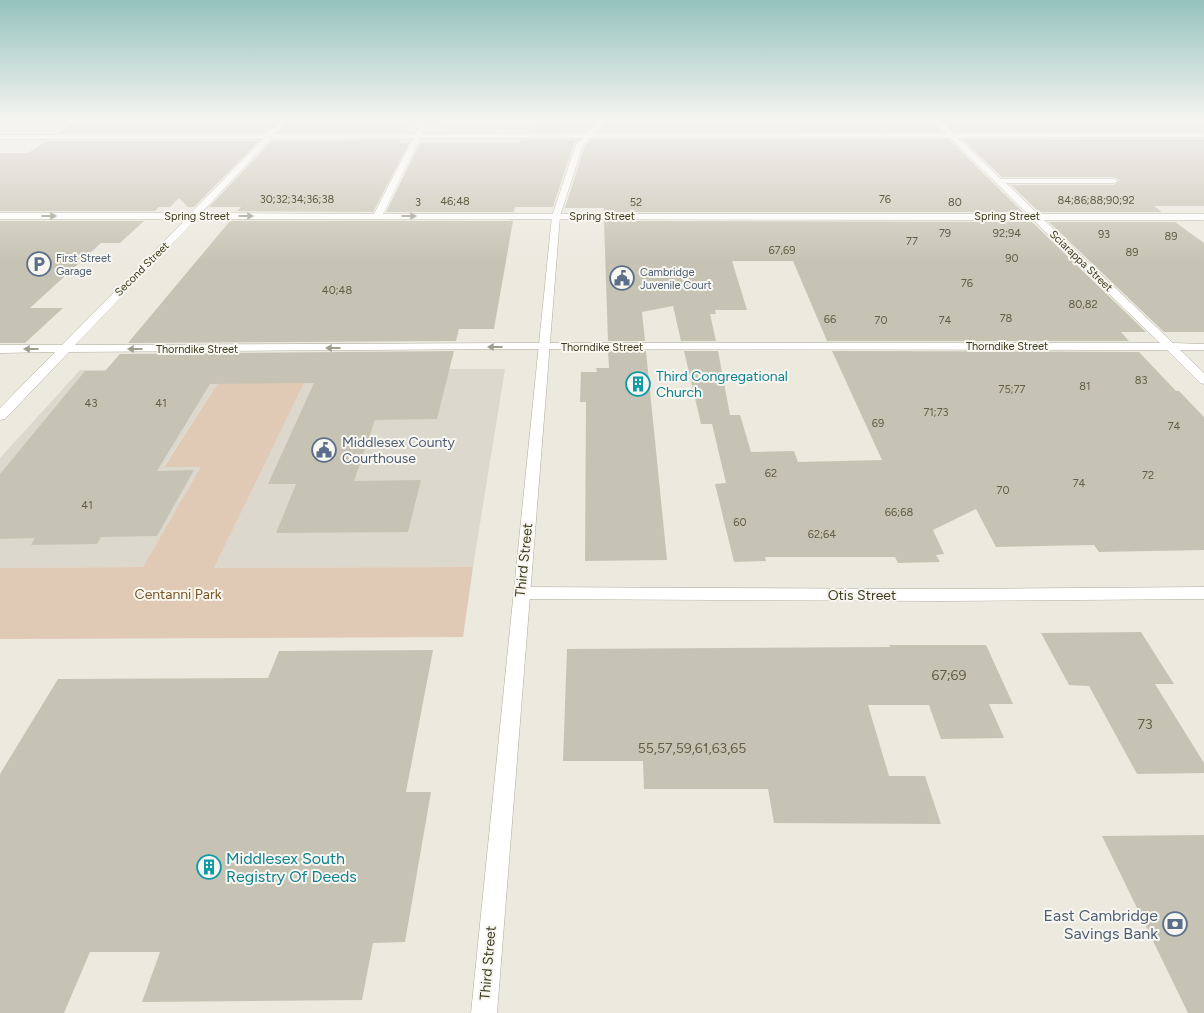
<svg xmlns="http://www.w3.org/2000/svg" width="1204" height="1013" font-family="Figtree,sans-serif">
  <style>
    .built { fill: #dcd8cd }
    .green { fill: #e0cab5 }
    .building { fill: #c7c3b4 }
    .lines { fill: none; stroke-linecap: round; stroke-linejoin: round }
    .street-casing { stroke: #adab9a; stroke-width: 1 }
    .secondary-casing { stroke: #b0ad94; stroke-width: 1 }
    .street { fill: #fff; fill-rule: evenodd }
    .secondary { fill: #fff; fill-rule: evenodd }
    .oneway { fill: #9e9e8e }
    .labels { text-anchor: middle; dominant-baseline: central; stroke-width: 4; stroke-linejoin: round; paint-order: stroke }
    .number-label { font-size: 11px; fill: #605e44 }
    .far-street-label { font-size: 11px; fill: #3e3c1e; stroke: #f8f6f0 }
    .far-service-label { font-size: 11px; fill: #4e5e75; stroke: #f8f6f0; text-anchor: start }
    .culture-label { font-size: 14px; fill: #0d838f; stroke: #f8f6f0; text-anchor: start }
    .service-label { font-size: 14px; fill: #4e5e75; stroke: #f8f6f0; text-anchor: start }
    .street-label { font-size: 14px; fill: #3e3c1e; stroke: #f8f6f0 }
    .park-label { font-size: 14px; fill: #795724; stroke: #f8f6f0 }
    .near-number-label { font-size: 14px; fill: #605e44 }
    .near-culture-label { font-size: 16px; fill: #0d838f; stroke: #f8f6f0; text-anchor: start }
    .near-service-label { font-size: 16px; fill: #4e5e75; stroke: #f8f6f0; text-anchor: end }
  </style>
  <rect width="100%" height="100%" fill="#ece9df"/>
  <path class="built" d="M 227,369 L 164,466 L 202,467 L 143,567 L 0,568 L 0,458 L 80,370 Z
    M 311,369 L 505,369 L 473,567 L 214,568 Z"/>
  <path class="green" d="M 441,121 L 530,121 L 528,124 L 538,125 L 532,130 L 438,128 Z
    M 227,369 L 311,369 L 214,568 L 473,567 L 463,637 L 0,639 L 0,568 L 143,567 L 201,467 L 164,467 Z"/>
  <path class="building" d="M 78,121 L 279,121 L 266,132 L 59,133 Z
    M 289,121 L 413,121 L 406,132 L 279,132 Z
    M 540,121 L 573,121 L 596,122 L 586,132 L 530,132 Z
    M 627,121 L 932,121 L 941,131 L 599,132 L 608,123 L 623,124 Z
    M 943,121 L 1204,121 L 1204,131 L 955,131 Z
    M 1204,139 L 1204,206 L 1154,206 L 1162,212 L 1039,212 L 1011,185 L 1114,185 L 1120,180 L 1114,177 L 1002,177 L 963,140 Z
    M 401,140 L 400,143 L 409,143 L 373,212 L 237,211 L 241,207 L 209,207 L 272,141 Z
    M 522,140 L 578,140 L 574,143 L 553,207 L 515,207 L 514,212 L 386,212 L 420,143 L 519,143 Z
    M 591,140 L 949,140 L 1023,212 L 604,212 L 604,208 L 565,208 L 585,146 Z
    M 47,141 L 259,141 L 194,207 L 188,207 L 179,198 L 170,207 L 159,207 L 155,211 L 0,211 L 0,153 L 28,153 Z
    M 0,221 L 144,221 L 120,243 L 101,243 L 30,308 L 63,308 L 25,343 L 0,343 Z
    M 230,221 L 513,221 L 494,329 L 459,329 L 456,341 L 128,343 Z
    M 604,221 L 1032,222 L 1146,332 L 1121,332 L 1129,341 L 827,341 L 793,261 L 732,261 L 747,310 L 715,310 L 716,314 L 710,314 L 716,341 L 681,341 L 673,306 L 642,312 L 645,341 L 608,341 Z
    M 1049,222 L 1175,222 L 1204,243 L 1204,332 L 1164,332 Z
    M 454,351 L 437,419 L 375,420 L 354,481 L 421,480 L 408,532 L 276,533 L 296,484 L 268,484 L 314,383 L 210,384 L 157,471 L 194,470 L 157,536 L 101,537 L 97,544 L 31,545 L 35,538 L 0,539 L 0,474 L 85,371 L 105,371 L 120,354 Z
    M 608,351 L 646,351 L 667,560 L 585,561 L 586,402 L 580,402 L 581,372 L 597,372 L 596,368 L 609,368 Z
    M 684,351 L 718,351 L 730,415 L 740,415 L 751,452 L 794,451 L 798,462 L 882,460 L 832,351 L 1139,352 L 1176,391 L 1179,391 L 1204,417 L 1204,550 L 1099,552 L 1094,545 L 996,547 L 976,509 L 933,530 L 944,554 L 936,555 L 940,562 L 898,563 L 895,557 L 765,557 L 766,561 L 734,562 L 715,484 L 726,483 L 712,424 L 701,424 Z
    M 1141,632 L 1174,684 L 1155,684 L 1204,763 L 1204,773 L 1137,774 L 1089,686 L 1069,685 L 1041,633 Z
    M 889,645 L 986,645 L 1013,704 L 989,704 L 1004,738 L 941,739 L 929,705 L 868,705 L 889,776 L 925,776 L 941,824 L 774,823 L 768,789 L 644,789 L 643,761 L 563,761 L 567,649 L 890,647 Z
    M 433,650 L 406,792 L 431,792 L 405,942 L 373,943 L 362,1000 L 142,1002 L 160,952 L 90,952 L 64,1013 L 0,1013 L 0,774 L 58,679 L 268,678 L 279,651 Z
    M 1204,835 L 1204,1013 L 1188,1013 L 1102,836 Z"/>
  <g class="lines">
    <g class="street-casing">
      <path id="street" d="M 281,121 L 287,121 L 275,134 L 415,134 L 422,121 L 428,121 L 422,134 L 946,133 L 934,121 L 941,121 L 954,133 L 1204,133 L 1204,137 L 958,138 L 1001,179 L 1114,179 L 1118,181 L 1114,183 L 1006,183 L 1038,214 L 1204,214 L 1204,220 L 1044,220 L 1173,343 L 1204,344 L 1204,350 L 1180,350 L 1204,373 L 1204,384 L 1200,383 L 1167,350 L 508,349 L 69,352 L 5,419 L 0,420 L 0,408 L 55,352 L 0,353 L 0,345 L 62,345 L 186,219 L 0,219 L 0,213 L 191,213 L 263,139 L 0,139 L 0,135 L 267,134 ZM 413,138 L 374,214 L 201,213 L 271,139 ZM 420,138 L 950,138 L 1028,214 L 383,214 ZM 196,219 L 1033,220 L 1160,343 L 508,343 L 75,345 Z
        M 521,587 L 943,589 L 1204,587 L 1204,599 L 943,601 L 521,599 L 515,597 L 513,593 L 515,589 Z"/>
    </g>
    <g class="secondary-casing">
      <path id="secondary" d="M 600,121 L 607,121 L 583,145 L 560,216 L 497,1013 L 471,1013 L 552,216 L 576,144 Z"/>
    </g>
    <use href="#street" class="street"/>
    <use href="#secondary" class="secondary"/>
  </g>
  <defs><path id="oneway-solid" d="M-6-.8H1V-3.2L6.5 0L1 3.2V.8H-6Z" transform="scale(1.25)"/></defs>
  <g class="oneway">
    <use href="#oneway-solid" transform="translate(49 216)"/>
    <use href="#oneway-solid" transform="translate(246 216)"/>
    <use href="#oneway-solid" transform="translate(409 216)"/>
    <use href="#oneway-solid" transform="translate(495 347) rotate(180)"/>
    <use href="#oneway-solid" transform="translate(333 348) rotate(180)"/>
    <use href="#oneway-solid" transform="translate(31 349) rotate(-180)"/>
    <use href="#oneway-solid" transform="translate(135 349) rotate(180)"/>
  </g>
  <linearGradient id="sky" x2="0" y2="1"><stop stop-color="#95c2be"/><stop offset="0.46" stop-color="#f6f5f1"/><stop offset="1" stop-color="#f6f5f1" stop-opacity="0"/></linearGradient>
  <rect width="1204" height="262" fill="url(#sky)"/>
  <defs>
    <g id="parking-ring" transform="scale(1.25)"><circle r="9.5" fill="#f8f6f0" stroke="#5c6f8a" stroke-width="1.5"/><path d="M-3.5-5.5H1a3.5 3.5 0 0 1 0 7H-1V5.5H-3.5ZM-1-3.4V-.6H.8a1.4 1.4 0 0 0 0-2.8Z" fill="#5c6f8a"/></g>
    <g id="civic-ring" transform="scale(1.25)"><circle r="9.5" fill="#f8f6f0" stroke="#5c6f8a" stroke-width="1.5"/><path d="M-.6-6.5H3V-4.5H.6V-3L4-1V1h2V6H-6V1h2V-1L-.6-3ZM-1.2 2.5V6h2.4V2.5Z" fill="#5c6f8a"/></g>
    <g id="building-ring" transform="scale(1.25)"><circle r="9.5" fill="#f8f6f0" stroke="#0f9aa8" stroke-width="1.5"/><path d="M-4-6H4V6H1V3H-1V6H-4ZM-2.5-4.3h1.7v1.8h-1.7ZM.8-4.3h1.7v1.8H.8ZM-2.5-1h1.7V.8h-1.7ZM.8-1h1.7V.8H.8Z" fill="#0f9aa8"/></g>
    <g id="bank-ring" transform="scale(1.25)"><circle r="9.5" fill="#f8f6f0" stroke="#5c6f8a" stroke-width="1.5"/><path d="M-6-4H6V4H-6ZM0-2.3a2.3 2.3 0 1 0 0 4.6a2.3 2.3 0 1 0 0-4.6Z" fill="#5c6f8a"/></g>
  </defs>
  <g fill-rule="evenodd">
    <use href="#parking-ring" x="39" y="264"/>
    <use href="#civic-ring" x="622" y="278"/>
    <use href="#building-ring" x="638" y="384"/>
    <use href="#civic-ring" x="324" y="450"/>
    <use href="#building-ring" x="209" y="867"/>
    <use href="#bank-ring" x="1175" y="924"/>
  </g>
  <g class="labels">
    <g class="number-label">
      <text x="297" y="199">30;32;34;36;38</text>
      <text x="885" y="199">76</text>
      <text x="1096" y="200">84;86;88;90;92</text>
      <text x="455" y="201">46;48</text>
      <text x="418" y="202">3</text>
      <text x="636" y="202">52</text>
      <text x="955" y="202">80</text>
      <text x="945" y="233">79</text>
      <text x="1007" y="233">92;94</text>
      <text x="1104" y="234">93</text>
      <text x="1171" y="236">89</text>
      <text x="912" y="241">77</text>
      <text x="782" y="250">67,69</text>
      <text x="1132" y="252">89</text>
      <text x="1012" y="258">90</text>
      <text x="967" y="283">76</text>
      <text x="337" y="290">40;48</text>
      <text x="1083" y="304">80,82</text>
      <text x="1006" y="318">78</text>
      <text x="830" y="319">66</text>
      <text x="881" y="320">70</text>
      <text x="945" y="320">74</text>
      <text x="1141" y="380">83</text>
      <text x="1085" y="386">81</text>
      <text x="1012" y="389">75;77</text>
      <text x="91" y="403">43</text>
      <text x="161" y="403">41</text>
      <text x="936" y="412">71;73</text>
      <text x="878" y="423">69</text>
      <text x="1174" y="426">74</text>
      <text x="771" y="473">62</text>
      <text x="1148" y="475">72</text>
      <text x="1079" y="483">74</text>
      <text x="1003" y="490">70</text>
      <text x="87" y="505">41</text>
      <text x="899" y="512">66;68</text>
      <text x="740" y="522">60</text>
      <text x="822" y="534">62;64</text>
    </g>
    <g class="far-street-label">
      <text x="197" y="216">Spring Street</text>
      <text x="602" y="216">Spring Street</text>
      <text x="1007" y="216">Spring Street</text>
      <text transform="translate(1081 261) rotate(44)">Sciarappa Street</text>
      <text transform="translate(142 269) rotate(-45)">Second Street</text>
      <text x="1007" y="346">Thorndike Street</text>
      <text x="602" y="347">Thorndike Street</text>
      <text x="197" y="349">Thorndike Street</text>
    </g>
    <g class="far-service-label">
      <text x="56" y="258">First Street<tspan x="56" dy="13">Garage</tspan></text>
      <text x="640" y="272">Cambridge<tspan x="640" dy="13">Juvenile Court</tspan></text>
    </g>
    <g class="culture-label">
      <text x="656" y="376">Third Congregational<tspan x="656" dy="16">Church</tspan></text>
    </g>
    <g class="service-label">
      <text x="342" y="442">Middlesex County<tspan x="342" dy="16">Courthouse</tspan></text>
    </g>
    <g class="street-label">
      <text transform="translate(524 560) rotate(-84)">Third Street</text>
      <text x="862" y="595">Otis Street</text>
      <text transform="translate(488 963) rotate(-85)">Third Street</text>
    </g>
    <g class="park-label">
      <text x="178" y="594">Centanni Park</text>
    </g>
    <g class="near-number-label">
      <text x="949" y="675">67;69</text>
      <text x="1145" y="724">73</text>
      <text x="692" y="748">55,57,59,61,63,65</text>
    </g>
    <g class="near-culture-label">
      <text x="226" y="858">Middlesex South<tspan x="226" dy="18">Registry Of Deeds</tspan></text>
    </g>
    <g class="near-service-label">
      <text x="1158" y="915">East Cambridge<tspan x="1158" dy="18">Savings Bank</tspan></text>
    </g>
  </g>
</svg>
